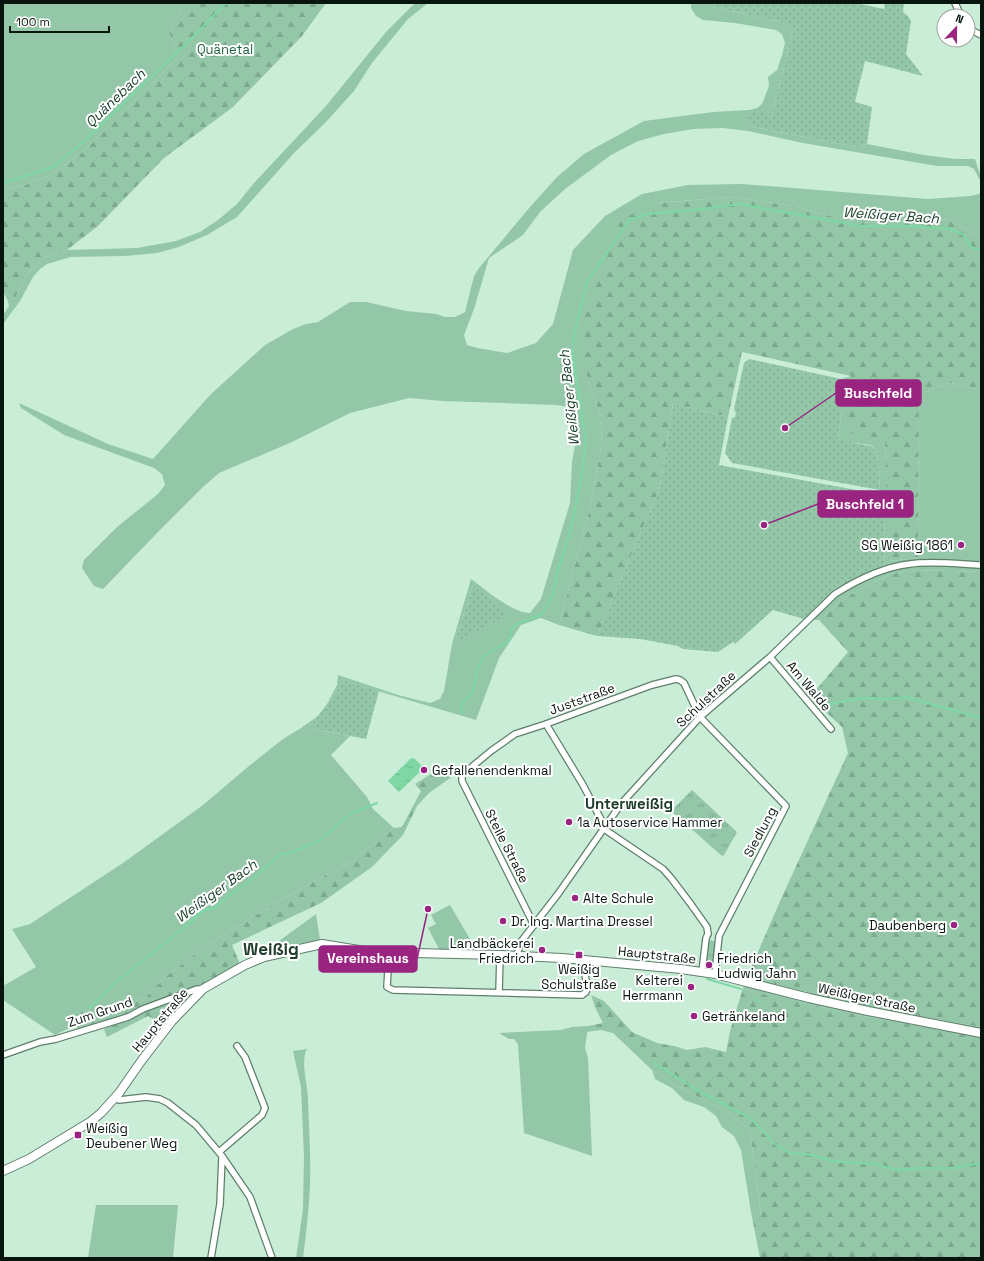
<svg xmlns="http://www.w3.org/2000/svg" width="984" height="1261" font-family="'Space Grotesk',sans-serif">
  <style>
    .grass { fill: #93c7a8; fill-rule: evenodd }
    .forest { fill: url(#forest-firs) }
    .park { fill: url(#park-tufts) }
    .garden { fill: url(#garden-dots) }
    .water { fill: url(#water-ripples) }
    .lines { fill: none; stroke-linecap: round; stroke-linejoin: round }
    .stream { stroke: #7dd8a5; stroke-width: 2 }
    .street-casing { stroke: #5f7f6b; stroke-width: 8 }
    .secondary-casing { stroke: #5f7f6b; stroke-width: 10 }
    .street { stroke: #fff; stroke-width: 5.5 }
    .secondary { stroke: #fff; stroke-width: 8 }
    .poi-dot { fill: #992581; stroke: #fff; stroke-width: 1.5 }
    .labels { text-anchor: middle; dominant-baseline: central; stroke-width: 4; stroke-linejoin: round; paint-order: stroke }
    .park-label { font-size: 13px; fill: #226443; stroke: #fff }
    .poi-label { font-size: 13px; fill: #08150e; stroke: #fff; text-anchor: start }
    .street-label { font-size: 13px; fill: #08150e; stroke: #fff }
    .water-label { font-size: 14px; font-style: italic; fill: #153c28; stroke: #fff }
    .quarter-label { font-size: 15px; font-weight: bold; fill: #203e2d; stroke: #fff }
    .district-label { font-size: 17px; font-weight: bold; fill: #203e2d; stroke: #fff }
    .leader { fill: none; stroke: #992581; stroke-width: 1.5 }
    .callout-dot { fill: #992581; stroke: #fff; stroke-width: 1.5 }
    .callout { fill: #992581; stroke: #992581; stroke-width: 1.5 }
    .callout-label { font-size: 14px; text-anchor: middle; font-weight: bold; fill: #fff }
  </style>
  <defs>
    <pattern id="forest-firs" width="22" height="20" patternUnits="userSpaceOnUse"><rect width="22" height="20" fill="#93c7a8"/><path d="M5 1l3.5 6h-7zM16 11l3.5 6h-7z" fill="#7daa8f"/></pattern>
    <pattern id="park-tufts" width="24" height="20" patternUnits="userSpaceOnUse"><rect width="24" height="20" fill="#93c7a8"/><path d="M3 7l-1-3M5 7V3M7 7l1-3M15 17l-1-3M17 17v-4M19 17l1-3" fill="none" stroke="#7daa8f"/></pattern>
    <pattern id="garden-dots" width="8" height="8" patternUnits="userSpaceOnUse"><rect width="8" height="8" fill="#93c7a8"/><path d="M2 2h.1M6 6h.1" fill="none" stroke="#7daa8f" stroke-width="1.8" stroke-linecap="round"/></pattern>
    <pattern id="water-ripples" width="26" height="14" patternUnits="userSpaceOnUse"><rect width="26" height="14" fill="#7dd8a5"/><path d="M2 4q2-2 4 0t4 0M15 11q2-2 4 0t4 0" fill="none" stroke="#6bb88d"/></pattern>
  </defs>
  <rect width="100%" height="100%" fill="#caedd7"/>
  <path class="grass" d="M 3,3 L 185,3 L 169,33 L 179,57 L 83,152 L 48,176 L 23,186 L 3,188 Z
    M 415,3 L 428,3 L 408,19 L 372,63 L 354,91 L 325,123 L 294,153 L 237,217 L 207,235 L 179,247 L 157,253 L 125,256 L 71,257 L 47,264 L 40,269 L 33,277 L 20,301 L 3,324 L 3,315 L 9,306 L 7,299 L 3,292 L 15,298 L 26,275 L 43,258 L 67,250 L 137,248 L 176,241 L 200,232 L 218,220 L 237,204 L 254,183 L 326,106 L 386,32 Z
    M 691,3 L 706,3 L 713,7 L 782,22 L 793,31 L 772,115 L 748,126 L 857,147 L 867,144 L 924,155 L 955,159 L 975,159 L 981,177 L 981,182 L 974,169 L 968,166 L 937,166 L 803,143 L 748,131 L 723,128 L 693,129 L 664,134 L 638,141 L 611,155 L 565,189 L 540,212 L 523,235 L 489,258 L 474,309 L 464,335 L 467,345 L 477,348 L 507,353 L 536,343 L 553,324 L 573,250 L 605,216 L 642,194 L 688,185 L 742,184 L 928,199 L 971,196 L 979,194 L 981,192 L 981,238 L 948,219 L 871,223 L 846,220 L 793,206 L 733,197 L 656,203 L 619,228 L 615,240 L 611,262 L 598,277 L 588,382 L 601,416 L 602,442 L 590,508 L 559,625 L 541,618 L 521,625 L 499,658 L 476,720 L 344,681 L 328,702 L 337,685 L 338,675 L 398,695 L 430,703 L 440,699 L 444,691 L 452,644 L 471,579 C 486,590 512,613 530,613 L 541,599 L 570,503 L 572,462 L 577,434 L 575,420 L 568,407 L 557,405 L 443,401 L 409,398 L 350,413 L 292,442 L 219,473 L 203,487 L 157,533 L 103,589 L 94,586 L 82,568 L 84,560 L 117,527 L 158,494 L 165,485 L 162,474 L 154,468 L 64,435 L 21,408 L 19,403 L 108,444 L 153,459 L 211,394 L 265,345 L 293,329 L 306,324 L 318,322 L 350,302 L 366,302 L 406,311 L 436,314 L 445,317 L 455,317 L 465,312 L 474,276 L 479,268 L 530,207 L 557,177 L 584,154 L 644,121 L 713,112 L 750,110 L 757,108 L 762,104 L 769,86 L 768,77 L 777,70 L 782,55 L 785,43 L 782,34 L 776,30 L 735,23 L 703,20 L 696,16 L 691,8 ZM 473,585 L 508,614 L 456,643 L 457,635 Z
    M 851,376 L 885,439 L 890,561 L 918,558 L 919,394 L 950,383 L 981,390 L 981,572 L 917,570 L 890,574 L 846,597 L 819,620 L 804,619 L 837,587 L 881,569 L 884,565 L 885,532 L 882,503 L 881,500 L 877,452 L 871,445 L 838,441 L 845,385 L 841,379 Z
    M 318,716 L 309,728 L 350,736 L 331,755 L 367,797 L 373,809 L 394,828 L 352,861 L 284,898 L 206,946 L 165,977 L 146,997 L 86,1021 L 85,1007 L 74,1013 L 76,1025 L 55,1035 L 3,1000 L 3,986 L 36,967 L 12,929 L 30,924 L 123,863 L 203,805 L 249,766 L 283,739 L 301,728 Z
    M 450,905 L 473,944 L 473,950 L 439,949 L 428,928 L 436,924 L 431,915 Z
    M 316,914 L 320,940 L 293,945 L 265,954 L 264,952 Z
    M 756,976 L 762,980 L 768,981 L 771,983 L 804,992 L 807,991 C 822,997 839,1002 856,1005 C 867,1006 879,1005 889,1011 L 981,1027 L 981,1036 L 863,1016 L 799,1002 L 795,999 L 770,993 L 760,995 L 743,988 L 747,977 L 752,978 Z
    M 588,1026 L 585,1048 L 588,1058 L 592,1156 L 524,1133 L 518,1044 L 514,1039 L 509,1039 L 499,1033 L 561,1030 L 572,1027 Z
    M 307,1049 C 300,1060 308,1086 308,1100 C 309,1128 311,1157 310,1185 C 309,1210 306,1234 303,1258 L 296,1258 L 303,1209 L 304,1157 L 301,1087 L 293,1051 Z
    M 652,1070 L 673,1084 L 725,1111 L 750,1130 L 761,1216 L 751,1212 L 741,1150 L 734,1136 L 722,1127 L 716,1116 L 704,1107 L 684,1100 L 672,1088 L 655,1079 Z
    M 96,1205 L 178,1205 L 173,1258 L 88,1258 Z"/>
  <path class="forest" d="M 185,3 L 326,3 L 302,36 L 233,107 L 164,158 L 98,226 L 67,250 L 43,258 L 26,275 L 15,298 L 3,292 L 3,188 L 23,186 L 48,176 L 83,152 L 179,57 L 169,33 Z
    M 733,197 L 793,206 L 846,220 L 871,223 L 948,219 L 981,238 L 981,390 L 950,383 L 919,394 L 918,558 L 889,561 L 885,439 L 845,432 L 851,376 L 742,352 L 728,417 L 673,404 L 660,487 L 597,636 L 559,625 L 590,508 L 602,442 L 601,416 L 588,382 L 583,349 L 585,312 L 598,277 L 611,262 L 605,258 L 619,228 L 617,221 L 656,203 Z
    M 917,570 L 981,572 L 981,1027 L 889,1011 C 884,1008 879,1005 874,1008 C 851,1004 828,1000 807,991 L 804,992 L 771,983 L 768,981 L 762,980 L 756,976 L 752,978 L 747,977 L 781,899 L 848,753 L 842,727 L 810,697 L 848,652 L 819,620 L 846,597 L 890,574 Z
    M 439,769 L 453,776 L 429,793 L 417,806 L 403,835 L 372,867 L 321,903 L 232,945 L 240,964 L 203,984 L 143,1006 L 122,1016 L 78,1030 L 73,1013 L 85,1007 L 87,1021 L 146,997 L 165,977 L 206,946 L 284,898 L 352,861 L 394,828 L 402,827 L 421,791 L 415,784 Z
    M 743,988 L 760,995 L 770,993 L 795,999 L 799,1002 L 863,1016 L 981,1036 L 981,1258 L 760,1258 L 751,1212 L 761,1215 L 750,1130 L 725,1111 L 673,1084 L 652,1070 L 613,1033 L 601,1030 L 586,1032 L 588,1026 L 603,1023 L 595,1007 L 591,995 L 604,1001 L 632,1032 L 657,1043 L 674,1046 L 687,1050 L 705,1047 L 726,1052 L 730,1031 Z
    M 180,998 L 182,998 L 183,1000 L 178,1009 L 166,1022 L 156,1021 L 148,1016 L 107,1037 L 104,1029 L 133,1017 L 145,1010 Z"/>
  <path class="park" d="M 692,790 L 737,832 L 724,855 L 722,856 L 671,811 Z
    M 711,940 L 716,942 L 713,967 L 712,968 L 706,967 L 705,965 L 708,942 Z"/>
  <path class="garden" d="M 706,3 L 856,3 L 884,9 L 885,3 L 904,3 L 903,12 L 908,16 L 911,21 L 906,54 L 923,76 L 865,61 L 855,102 L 872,107 L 867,144 L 857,147 L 748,126 L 750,110 L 772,115 L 793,31 L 782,22 L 713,7 Z
    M 749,359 L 841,379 L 845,384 L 838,440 L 871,446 L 877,452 L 880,490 L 732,463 L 725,453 L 732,418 L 735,417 L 736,413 L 734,409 L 744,363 Z
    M 673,404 L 728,417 L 719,465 L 873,493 L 880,496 L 882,503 L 885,532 L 884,565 L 881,569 L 837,587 L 804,619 L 773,610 L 735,644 L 733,642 L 718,652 L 683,649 L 678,646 L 640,639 L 597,636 L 660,487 Z
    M 473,585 L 509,614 L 456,643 L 457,635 Z
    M 344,681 L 379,691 L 366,739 L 309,728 Z"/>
  <path class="water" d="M 411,758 L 415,759 L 424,768 L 399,792 L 388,781 Z"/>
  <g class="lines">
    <path class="stream" d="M 3,183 L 53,167 L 82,143 L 191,39 L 226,3
      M 823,706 L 854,699 L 867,698 L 887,699 L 906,697 L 981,718
      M 462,713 L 461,704 L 473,692 L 477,669 L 484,656 L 499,647 L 509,640 L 512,628 L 517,624 L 542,614 L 553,595 L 557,574 L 570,531 L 580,486 L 586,441 L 572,351 L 575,331 L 587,282 L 629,220 L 647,214 L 695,210 L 740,204 L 861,226 L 911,226 L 950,229 L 964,235 L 971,247 L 981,250
      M 707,979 L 741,989
      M 756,999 L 759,1001
      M 89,1008 L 116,982 L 190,923 L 202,911 L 214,908 L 235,891 L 247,884 L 281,854 L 288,854 L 319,841 L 350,814 L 377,803
      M 653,1062 L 697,1090 L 750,1118 L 775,1144 L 789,1153 L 812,1155 L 832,1161 L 875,1164 L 897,1170 L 918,1168 L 954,1168 L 981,1163"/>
    <g class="street-casing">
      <path id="street" d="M 955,3 L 961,16
        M 968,26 L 973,31 L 981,35
        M 770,657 L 831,729
        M 546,724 L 583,785 L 607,831 L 663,869 L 671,878 L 690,903 L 707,927 L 708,934
        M 534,925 L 462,781 L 462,775 L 491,751 L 515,734 L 546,724 L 652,685 L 676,679 L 680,680 L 684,683 L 700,717 L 786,806 L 721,932 L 719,936 L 715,974
        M 389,953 L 387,987 L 393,990 L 582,995 L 586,992 L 587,988 L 585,974 L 586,960
        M 517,956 L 520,943 L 558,894 L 621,804 L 700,717 L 770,657 L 835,594 C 857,580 884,567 910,564 C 930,561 960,564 981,565
        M 702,972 L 706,938 L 708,934
        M 499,992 L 500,955
        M 3,1055 L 40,1042 L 56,1039 L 128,1017 L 143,1009 L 197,989 L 203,989
        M 116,1096 L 119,1100 L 146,1097 L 160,1099 L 168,1103 L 196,1125 L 222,1156 L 250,1197 L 272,1258
        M 219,1152 L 262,1115 L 265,1108 L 245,1057 L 237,1046
        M 211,1258 L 220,1204 L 222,1157"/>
    </g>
    <g class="secondary-casing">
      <path id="secondary" d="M 3,1171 L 29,1159 L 90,1122 L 101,1113 L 119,1093 L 142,1060 L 172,1021 L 203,989 L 245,965 L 264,957 L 322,944 L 371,952 L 500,955 L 562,958 L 681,969 L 715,974 L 809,998 L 868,1011 L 981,1033"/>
    </g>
    <use href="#street" class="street"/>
    <use href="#secondary" class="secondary"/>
  </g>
  <g class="poi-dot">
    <circle cx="961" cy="545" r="4"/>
    <circle cx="424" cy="770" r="4"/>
    <circle cx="569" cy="822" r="4"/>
    <circle cx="575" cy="898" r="4"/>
    <circle cx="503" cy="921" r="4"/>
    <circle cx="954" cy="925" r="4"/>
    <circle cx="542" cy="950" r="4"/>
    <rect x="575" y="951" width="8" height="8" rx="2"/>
    <circle cx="709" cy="965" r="4"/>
    <circle cx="691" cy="987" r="4"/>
    <circle cx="694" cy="1016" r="4"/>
    <rect x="74" y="1131" width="8" height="8" rx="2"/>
  </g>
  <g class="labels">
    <g class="park-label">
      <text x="225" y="49">Quänetal</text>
    </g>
    <g class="poi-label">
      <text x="953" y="545" text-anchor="end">SG Weißig 1861</text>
      <text x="432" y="770">Gefallenendenkmal</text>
      <text x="577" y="822">1a Autoservice Hammer</text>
      <text x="583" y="898">Alte Schule</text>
      <text x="511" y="921">Dr. Ing. Martina Dressel</text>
      <text x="946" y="925" text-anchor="end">Daubenberg</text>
      <text x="534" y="943" text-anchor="end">Landbäckerei<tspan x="534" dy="15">Friedrich</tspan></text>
      <text x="717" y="958">Friedrich<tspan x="717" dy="15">Ludwig Jahn</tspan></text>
      <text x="579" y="969" text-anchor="middle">Weißig<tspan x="579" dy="15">Schulstraße</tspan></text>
      <text x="683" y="980" text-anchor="end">Kelterei<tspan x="683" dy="15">Herrmann</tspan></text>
      <text x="702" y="1016">Getränkeland</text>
      <text x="86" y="1128">Weißig<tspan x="86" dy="15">Deubener Weg</tspan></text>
    </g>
    <g class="street-label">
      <text transform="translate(809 686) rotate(50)">Am Walde</text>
      <text transform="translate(582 699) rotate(-20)">Juststraße</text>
      <text transform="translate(706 699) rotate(-43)">Schulstraße</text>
      <text transform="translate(760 832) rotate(-62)">Siedlung</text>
      <text transform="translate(507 846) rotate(63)">Steile Straße</text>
      <text transform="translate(657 955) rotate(6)">Hauptstraße</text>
      <text transform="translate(867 998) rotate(12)">Weißiger Straße</text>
      <text transform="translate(100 1012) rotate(-19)">Zum Grund</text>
      <text transform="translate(160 1020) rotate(-50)">Hauptstraße</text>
    </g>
    <g class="water-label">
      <text transform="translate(115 98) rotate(-44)">Quänebach</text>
      <text transform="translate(891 215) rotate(4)">Weißiger Bach</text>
      <text transform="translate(569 398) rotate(-96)">Weißiger Bach</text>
      <text transform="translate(216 891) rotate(-36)">Weißiger Bach</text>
    </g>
    <g class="quarter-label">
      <text x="629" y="803">Unterweißig</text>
    </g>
    <g class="district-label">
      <text x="271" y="949">Weißig</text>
    </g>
  </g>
  <path class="leader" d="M785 428L836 393M764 525L818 504M428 909L417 959"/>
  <g class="callout-dot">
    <circle cx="785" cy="428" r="4"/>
    <circle cx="764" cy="525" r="4"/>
    <circle cx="428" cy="909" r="4"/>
  </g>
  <g class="callout">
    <rect x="836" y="380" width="85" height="26" rx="4"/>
    <rect x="818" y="491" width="95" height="26" rx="4"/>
    <rect x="319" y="946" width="98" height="26" rx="4"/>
  </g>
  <g class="callout-label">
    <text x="878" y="398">Buschfeld</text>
    <text x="865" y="509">Buschfeld 1</text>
    <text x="368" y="963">Vereinshaus</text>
  </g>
  <rect width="984" height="1261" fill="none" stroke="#08150e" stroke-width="8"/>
  <g transform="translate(956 28) rotate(22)"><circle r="19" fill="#ffffff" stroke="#9ca19f"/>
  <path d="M0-3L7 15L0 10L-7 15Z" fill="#992581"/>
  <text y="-6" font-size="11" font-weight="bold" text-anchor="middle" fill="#08150e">N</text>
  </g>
  <path d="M10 26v6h99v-6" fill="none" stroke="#08150e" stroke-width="2"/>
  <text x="16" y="26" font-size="12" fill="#08150e" stroke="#ffffff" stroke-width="3" paint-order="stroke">100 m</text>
</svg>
